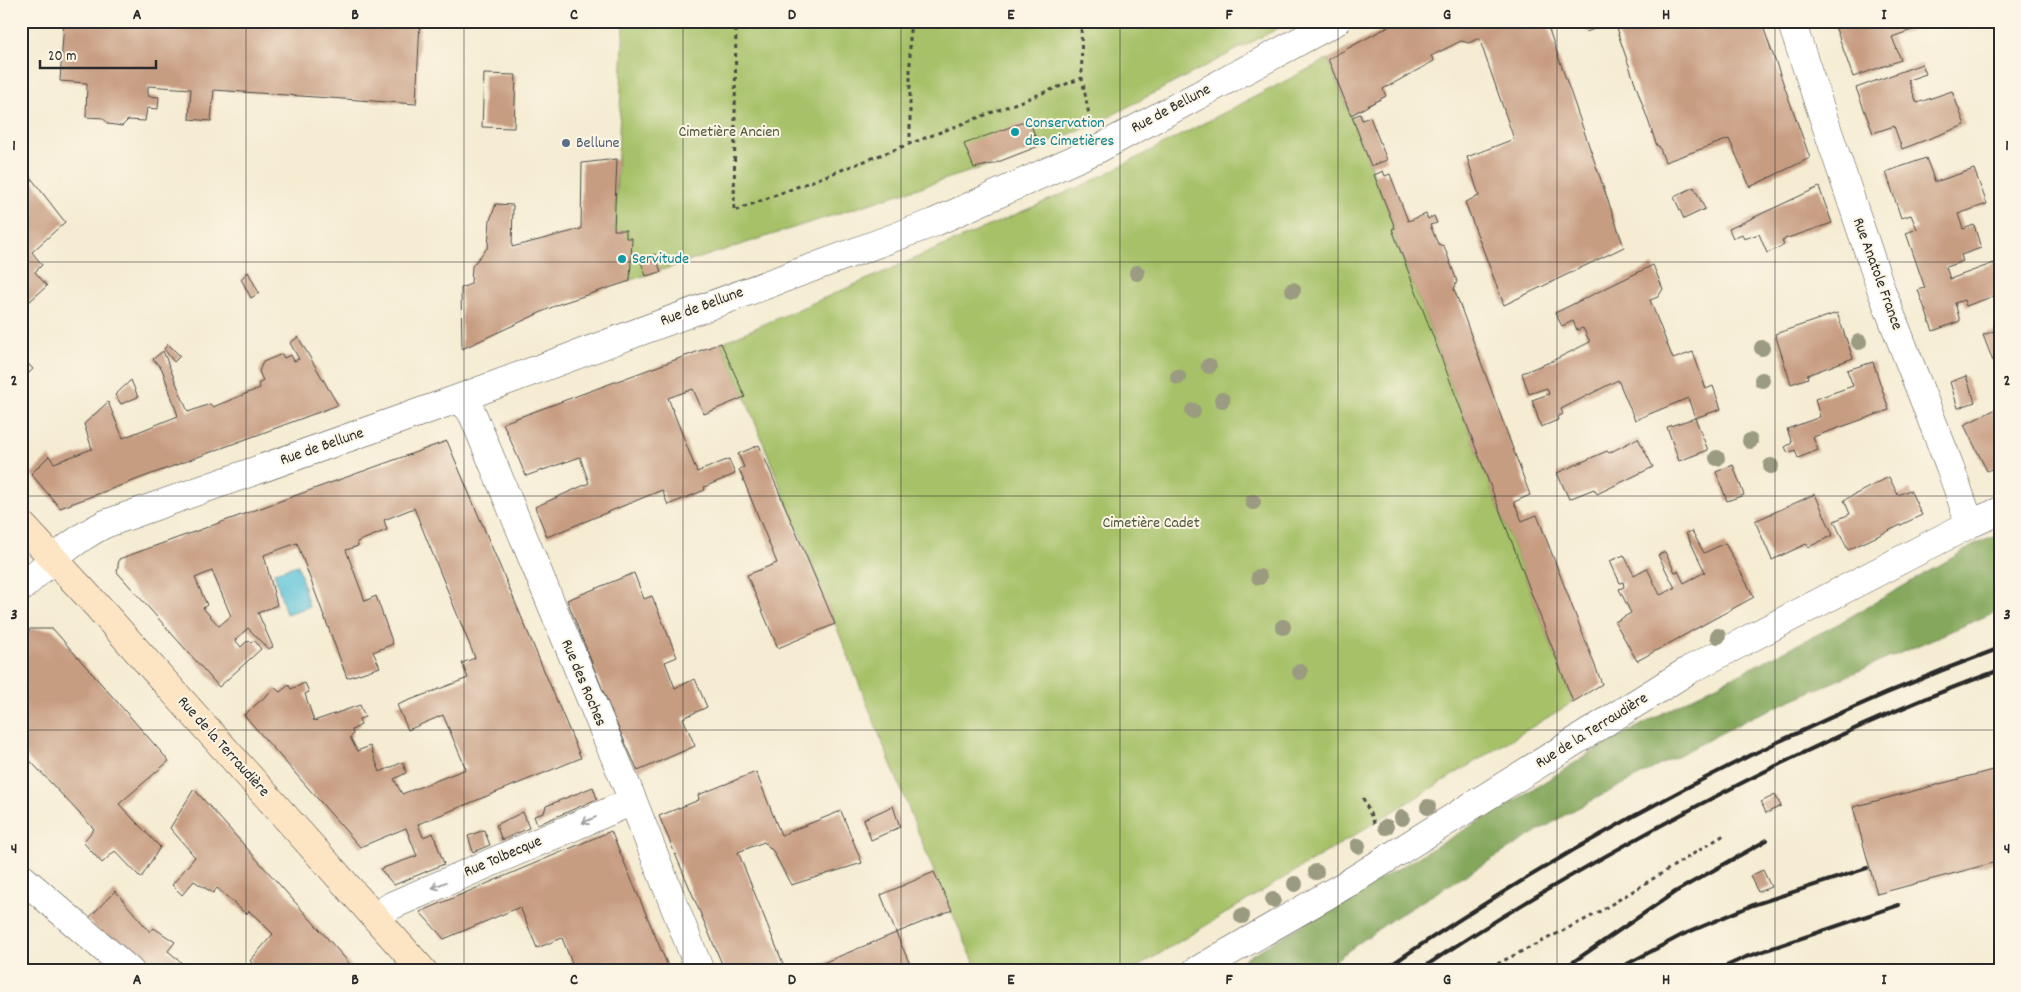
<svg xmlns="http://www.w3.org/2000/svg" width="2021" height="992" font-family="Dekko,sans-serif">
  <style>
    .green { fill: #a6c167; stroke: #687649 }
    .forest { fill: #84a75c; stroke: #586944 }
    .water { fill: #5dc3db; stroke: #447783 }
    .building { fill: #c79d82; fill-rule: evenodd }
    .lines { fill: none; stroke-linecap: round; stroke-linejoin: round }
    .street-casing { stroke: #494844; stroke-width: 29 }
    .secondary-casing { stroke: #494844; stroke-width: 29 }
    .path { stroke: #494844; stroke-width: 3; stroke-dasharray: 4 4; stroke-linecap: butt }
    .street { stroke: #fff; stroke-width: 28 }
    .secondary { stroke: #fde5c4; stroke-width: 28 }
    .rail { stroke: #2b2b2b; stroke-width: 4 }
    .tree { fill: #9a9b80 }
    .oneway { stroke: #a0a0a0 }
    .grid { fill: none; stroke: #2b2b2b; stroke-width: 1; stroke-opacity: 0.55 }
    .culture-dot { fill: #0f9aa8; stroke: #fcf5e5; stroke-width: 2 }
    .service-dot { fill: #5c6f8a; stroke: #fcf5e5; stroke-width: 2 }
    .labels { text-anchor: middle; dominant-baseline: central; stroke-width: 4; stroke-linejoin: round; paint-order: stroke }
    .street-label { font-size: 16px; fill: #2b2b2b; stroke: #fcf5e5 }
    .culture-label { font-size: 16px; fill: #0d838f; stroke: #fcf5e5; text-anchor: start }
    .park-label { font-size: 16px; fill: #50583d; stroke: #fcf5e5 }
    .service-label { font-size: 16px; fill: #4e5e75; stroke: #fcf5e5; text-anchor: start }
    .neatline { fill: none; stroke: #2b2b2b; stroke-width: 2 }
    .grid-label { font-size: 16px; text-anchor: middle; font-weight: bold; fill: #2b2b2b }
  </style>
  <rect width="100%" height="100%" fill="#fcf5e5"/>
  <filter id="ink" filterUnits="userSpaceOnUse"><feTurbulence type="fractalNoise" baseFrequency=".02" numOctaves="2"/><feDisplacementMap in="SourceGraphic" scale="10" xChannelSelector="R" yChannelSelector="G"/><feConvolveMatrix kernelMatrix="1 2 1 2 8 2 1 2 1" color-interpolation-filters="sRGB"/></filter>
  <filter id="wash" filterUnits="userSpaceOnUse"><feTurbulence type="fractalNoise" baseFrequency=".0096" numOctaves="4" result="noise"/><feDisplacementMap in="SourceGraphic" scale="20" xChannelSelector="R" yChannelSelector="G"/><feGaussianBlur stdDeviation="1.12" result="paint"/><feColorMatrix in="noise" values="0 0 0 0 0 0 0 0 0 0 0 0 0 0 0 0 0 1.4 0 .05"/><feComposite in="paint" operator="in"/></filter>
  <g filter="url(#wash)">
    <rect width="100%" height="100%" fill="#f5ecd3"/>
    <path class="green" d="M 624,21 L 1292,21 L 1091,126 L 993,164 L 612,286 Z
      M 1328,59 L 1395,228 L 1392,229 L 1573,702 L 1131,971 L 978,971 L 934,872 L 745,397 L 721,343 L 1090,182 Z"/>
    <path class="forest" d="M 2000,534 L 2000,610 L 1752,717 L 1570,812 L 1391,920 L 1320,971 L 1224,971 L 1522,796 L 1597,749 L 1687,700 L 1836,625 L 1976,544 Z"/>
    <path class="water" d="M 298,565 L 309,607 L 286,614 L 274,572 Z"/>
    <g id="blocks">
      <path class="building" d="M 64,21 L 420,21 L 416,104 L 214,90 L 211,121 L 189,119 L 191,89 L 148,86 L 148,96 L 159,97 L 158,109 L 147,108 L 145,121 L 128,120 L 122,126 L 108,124 L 103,118 L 86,117 L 87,83 L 60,81 Z
        M 1399,21 L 1546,21 L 1624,247 L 1504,305 L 1465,202 L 1479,196 L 1467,157 L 1514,139 L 1479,38 L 1469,43 L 1461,41 L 1431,56 L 1434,61 L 1383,89 L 1386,96 L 1351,115 L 1328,59 Z
        M 1582,21 L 1761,21 L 1810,158 L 1750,187 L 1729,139 L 1665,162 L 1659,146 L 1657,146 L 1618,34 L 1619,34 L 1615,22 L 1586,32 Z
        M 1840,21 L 1921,21 L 1923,26 L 1892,37 L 1901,60 L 1853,77 L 1834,23 Z
        M 1922,64 L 1926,74 L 1908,80 L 1917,103 L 1952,91 L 1965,125 L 1902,149 L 1894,126 L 1873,133 L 1856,88 Z
        M 484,74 L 516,75 L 514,128 L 482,127 Z
        M 1360,114 L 1362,120 L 1370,117 L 1387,160 L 1371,166 L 1352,117 Z
        M 1029,120 L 1039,146 L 993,164 L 974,168 L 964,144 Z
        M 1926,158 L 1935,182 L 1974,169 L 1987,204 L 1958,214 L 1963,229 L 1974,225 L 1981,248 L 1961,255 L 1963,261 L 1946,267 L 1950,279 L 1994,263 L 2000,281 L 2000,294 L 1966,306 L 1964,300 L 1955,303 L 1960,321 L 1933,331 L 1918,290 L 1925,288 L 1906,233 L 1917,229 L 1911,215 L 1901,218 L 1886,172 Z
        M 617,159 L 614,230 L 626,230 L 626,238 L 632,238 L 630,281 L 559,304 L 462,349 L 461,288 L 471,284 L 472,266 L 488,247 L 490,220 L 496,204 L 513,205 L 512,247 L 581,229 L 582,163 Z
        M 21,165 L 65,222 L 32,252 L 42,265 L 35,272 L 47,286 L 21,309 Z
        M 1383,171 L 1385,176 L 1390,174 L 1408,221 L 1426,214 L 1428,219 L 1434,216 L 1437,223 L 1430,225 L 1438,244 L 1444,246 L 1457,281 L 1454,289 L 1530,495 L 1514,502 L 1522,521 L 1537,515 L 1602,684 L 1573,702 L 1392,229 L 1395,228 L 1374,175 Z
        M 1694,187 L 1705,209 L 1684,219 L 1674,197 Z
        M 1819,187 L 1832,223 L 1782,240 L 1784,245 L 1767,253 L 1759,234 L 1744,239 L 1742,234 L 1733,238 L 1729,229 Z
        M 655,254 L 661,272 L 646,276 L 640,259 Z
        M 1653,265 L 1663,289 L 1658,297 L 1650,300 L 1673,359 L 1693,352 L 1706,389 L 1713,386 L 1721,409 L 1695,418 L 1708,450 L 1679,461 L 1667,427 L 1695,418 L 1688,398 L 1635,420 L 1618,380 L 1561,409 L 1563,414 L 1557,417 L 1558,420 L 1541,427 L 1532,400 L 1549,394 L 1547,388 L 1529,394 L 1522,373 L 1550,362 L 1590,342 L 1583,328 L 1577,330 L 1573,321 L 1562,326 L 1555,313 Z
        M 248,272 L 259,293 L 251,298 L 241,279 Z
        M 1837,313 L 1853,358 L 1807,375 L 1808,378 L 1791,384 L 1775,334 Z
        M 2000,329 L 2000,368 L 1996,369 L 1983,335 Z
        M 298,337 L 338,405 L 60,508 L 31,474 L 49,456 L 54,463 L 92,449 L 84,424 L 108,402 L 123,438 L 178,416 L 162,369 L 153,359 L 163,351 L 188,412 L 210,404 L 213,407 L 260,388 L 258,384 L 263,381 L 259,371 L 263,362 L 282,354 L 284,358 L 291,355 L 294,361 L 299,359 L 290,343 Z
        M 721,343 L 745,397 L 704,414 L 693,389 L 668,398 L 697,472 L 729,459 L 735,474 L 704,487 L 705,490 L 668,505 L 662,490 L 547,537 L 535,507 L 589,483 L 580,457 L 526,476 L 503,423 Z
        M 168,344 L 180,356 L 174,362 L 164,349 Z
        M 21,356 L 33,369 L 21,381 Z
        M 1873,362 L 1889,410 L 1813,437 L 1818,450 L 1798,458 L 1795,450 L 1788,453 L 1785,447 L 1792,443 L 1787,429 L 1820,417 L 1815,399 L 1853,386 L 1847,370 Z
        M 1966,376 L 1975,402 L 1958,408 L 1950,382 Z
        M 131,380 L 138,397 L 121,404 L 115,395 Z
        M 2000,407 L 2000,465 L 1987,471 L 1964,425 Z
        M 1638,438 L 1653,467 L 1597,494 L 1594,489 L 1569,499 L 1557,473 L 1607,451 L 1609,453 Z
        M 447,441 L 581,758 L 418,824 L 423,837 L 433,833 L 444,864 L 394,885 L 380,869 L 417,856 L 406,828 L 360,847 L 244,715 L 275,688 L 280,692 L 289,685 L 291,689 L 305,683 L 309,692 L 305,694 L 314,721 L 360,705 L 365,717 L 359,719 L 361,725 L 352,730 L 353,735 L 350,737 L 357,751 L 370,746 L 380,772 L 403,762 L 406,773 L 394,779 L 402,794 L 466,769 L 443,715 L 408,730 L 397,705 L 468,678 L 462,663 L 475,658 L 414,508 L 384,520 L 387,530 L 357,542 L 358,546 L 346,550 L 365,601 L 376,596 L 393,644 L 373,652 L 380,667 L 347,678 L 297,543 L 264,555 L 277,605 L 258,613 L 273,647 L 268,649 L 248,628 L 235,640 L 241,647 L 246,642 L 255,641 L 261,649 L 219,687 L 117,572 L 119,559 ZM 212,571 L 231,616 L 219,626 L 203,608 L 207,605 L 195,578 Z
        M 759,445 L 835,624 L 778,648 L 747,575 L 777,563 L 739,469 L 744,467 L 738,454 Z
        M 1733,465 L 1744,495 L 1727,501 L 1716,472 Z
        M 1889,477 L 1898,495 L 1910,490 L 1922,515 L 1848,550 L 1834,521 L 1850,514 L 1844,500 Z
        M 1815,494 L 1833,535 L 1809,547 L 1806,544 L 1772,560 L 1755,521 Z
        M 1692,531 L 1704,553 L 1725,543 L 1754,597 L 1637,661 L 1615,622 L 1631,613 L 1619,589 L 1624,587 L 1623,582 L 1620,583 L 1610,561 L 1624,555 L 1634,575 L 1647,568 L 1660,595 L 1675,588 L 1658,555 L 1665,552 L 1675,572 L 1678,571 L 1684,583 L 1705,572 L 1686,533 Z
        M 634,573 L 644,599 L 652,596 L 677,657 L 665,662 L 675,688 L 695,679 L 707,707 L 683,718 L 695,746 L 638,771 L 613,716 L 567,600 Z
        M 30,629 L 53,629 L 169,761 L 119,804 L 160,847 L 141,878 L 115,851 L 102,863 L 83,842 L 94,829 L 21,751 L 21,644 Z
        M 2000,768 L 2000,861 L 1877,894 L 1853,807 Z
        M 756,772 L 781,835 L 841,811 L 862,863 L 791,885 L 773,851 L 764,842 L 738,852 L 786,971 L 725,971 L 659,816 L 699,800 L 698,795 Z
        M 593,787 L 597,799 L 537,825 L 534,816 L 544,813 L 546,806 Z
        M 194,789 L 336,948 L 356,971 L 260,971 L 250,961 L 273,934 L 258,919 L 249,911 L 246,914 L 217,888 L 213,893 L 194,881 L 182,895 L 172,885 L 195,857 L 170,828 Z
        M 1775,795 L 1781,806 L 1766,813 L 1761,802 Z
        M 893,806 L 900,827 L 871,840 L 864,819 Z
        M 523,812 L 529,828 L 502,840 L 496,825 Z
        M 484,830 L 490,845 L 473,852 L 468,836 Z
        M 611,831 L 670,971 L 575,971 L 562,938 L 537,948 L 520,907 L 444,939 L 420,912 Z
        M 1763,870 L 1771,887 L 1758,892 L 1750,876 Z
        M 934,872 L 952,910 L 896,933 L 881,895 Z
        M 115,891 L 150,932 L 154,928 L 175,942 L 168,951 L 181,962 L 174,971 L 143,971 L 87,920 Z
        M 896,933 L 913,971 L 815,971 L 813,967 Z"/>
    </g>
  </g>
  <g filter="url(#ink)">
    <use href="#blocks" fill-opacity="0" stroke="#494844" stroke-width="1"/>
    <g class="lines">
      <g class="street-casing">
        <path id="street" d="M 1791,21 L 1882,292 L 1950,467 L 1970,524
          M 460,398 L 472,413 L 633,801 L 700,971
          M 21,588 C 47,564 73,540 105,524 L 460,398 L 933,223 L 1100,148 L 1337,21
          M 21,877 L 130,971
          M 375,917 L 393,905 L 633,801
          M 1196,971 L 1350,882 L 1689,670 L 1970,524 L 2000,511"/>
      </g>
      <g class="secondary-casing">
        <path id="secondary" d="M 21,524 L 90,598 L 423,971"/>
      </g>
      <path class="path" d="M 736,21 L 734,211 L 1082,78
        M 910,21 L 910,144
        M 1081,21 L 1082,78 L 1089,115
        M 1363,798 L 1376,827
        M 1483,971 L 1594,915 L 1724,835"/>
      <use href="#street" class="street"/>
      <use href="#secondary" class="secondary"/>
      <path class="rail" d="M 1382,971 C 1574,840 1781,729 2000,648
        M 1418,971 C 1508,910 1603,856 1699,805 C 1796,754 1896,707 2000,670
        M 1560,971 L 1675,892 L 1767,840
        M 1614,971 L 1682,935 L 1753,905 L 1867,868
        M 1715,971 L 1746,957 L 1899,905"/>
    </g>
    <g class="tree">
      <circle cx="1137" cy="273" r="8"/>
      <circle cx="1293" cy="290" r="8"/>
      <circle cx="1859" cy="342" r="8"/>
      <circle cx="1762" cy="348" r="8"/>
      <circle cx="1209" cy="366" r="8"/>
      <circle cx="1178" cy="377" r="8"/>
      <circle cx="1762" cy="380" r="8"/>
      <circle cx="1222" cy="400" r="8"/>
      <circle cx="1193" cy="411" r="8"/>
      <circle cx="1750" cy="441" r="8"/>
      <circle cx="1717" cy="458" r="8"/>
      <circle cx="1771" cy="466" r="8"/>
      <circle cx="1253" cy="502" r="8"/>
      <circle cx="1259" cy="577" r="8"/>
      <circle cx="1283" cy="627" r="8"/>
      <circle cx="1718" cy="636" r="8"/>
      <circle cx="1300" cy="672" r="8"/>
      <circle cx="1428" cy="807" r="8"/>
      <circle cx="1402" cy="818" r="8"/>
      <circle cx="1386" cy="827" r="8"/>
      <circle cx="1358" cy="846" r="8"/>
      <circle cx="1316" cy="872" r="8"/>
      <circle cx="1295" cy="884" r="8"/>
      <circle cx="1273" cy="900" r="8"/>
      <circle cx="1242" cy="916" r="8"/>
    </g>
    <defs><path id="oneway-shaft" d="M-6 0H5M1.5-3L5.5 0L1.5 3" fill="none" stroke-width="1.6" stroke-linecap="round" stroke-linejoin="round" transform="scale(1.25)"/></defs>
    <g class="oneway">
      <use href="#oneway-shaft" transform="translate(589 820) rotate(157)"/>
      <use href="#oneway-shaft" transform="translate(439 885) rotate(157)"/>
    </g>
  </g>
  <path class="grid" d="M 246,21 L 246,971M 464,21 L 464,971M 683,21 L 683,971M 901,21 L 901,971M 1120,21 L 1120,971M 1338,21 L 1338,971M 1557,21 L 1557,971M 1775,21 L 1775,971M 21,262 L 2000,262M 21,496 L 2000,496M 21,730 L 2000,730"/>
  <g class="culture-dot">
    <circle cx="1015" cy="132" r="5"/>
    <circle cx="622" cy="259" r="5"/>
  </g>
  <circle class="service-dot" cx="566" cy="143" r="5"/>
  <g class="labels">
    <g class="street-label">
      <text transform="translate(1171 109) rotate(-28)">Rue de Bellune</text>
      <text transform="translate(1877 274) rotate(70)">Rue Anatole France</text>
      <text transform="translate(702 307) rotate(-20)">Rue de Bellune</text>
      <text transform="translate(322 447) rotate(-19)">Rue de Bellune</text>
      <text transform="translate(583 683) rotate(67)">Rue des Roches</text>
      <text transform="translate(1592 731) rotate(-32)">Rue de la Terraudière</text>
      <text transform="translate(223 747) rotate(48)">Rue de la Terraudière</text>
      <text transform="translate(503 857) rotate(-23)">Rue Tolbecque</text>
    </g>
    <g class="culture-label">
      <text x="1025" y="123">Conservation<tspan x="1025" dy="18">des Cimetières</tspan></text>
      <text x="632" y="259">Servitude</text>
    </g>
    <g class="park-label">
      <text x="729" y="132">Cimetière Ancien</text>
      <text x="1151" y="523">Cimetière Cadet</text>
    </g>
    <g class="service-label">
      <text x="576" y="143">Bellune</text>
    </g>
  </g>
  <rect width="2021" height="992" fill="none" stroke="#fcf5e5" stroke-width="55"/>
  <path d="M40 60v8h116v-8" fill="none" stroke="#2b2b2b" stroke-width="2.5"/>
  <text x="48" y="60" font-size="15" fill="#2b2b2b" stroke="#fcf5e5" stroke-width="4" paint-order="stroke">20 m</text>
  <rect x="28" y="28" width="1966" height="936" class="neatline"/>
  <g class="grid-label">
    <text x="137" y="19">A</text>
    <text x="355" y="19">B</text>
    <text x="574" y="19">C</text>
    <text x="792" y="19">D</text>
    <text x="1011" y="19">E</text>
    <text x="1229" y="19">F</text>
    <text x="1447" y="19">G</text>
    <text x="1666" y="19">H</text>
    <text x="1884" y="19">I</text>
    <text x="14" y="150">1</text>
    <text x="2007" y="150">1</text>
    <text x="14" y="385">2</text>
    <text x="2007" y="385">2</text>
    <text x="14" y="619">3</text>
    <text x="2007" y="619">3</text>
    <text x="14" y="853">4</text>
    <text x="2007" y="853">4</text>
    <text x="137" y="984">A</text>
    <text x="355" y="984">B</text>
    <text x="574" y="984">C</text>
    <text x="792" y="984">D</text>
    <text x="1011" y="984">E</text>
    <text x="1229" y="984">F</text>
    <text x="1447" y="984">G</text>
    <text x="1666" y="984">H</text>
    <text x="1884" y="984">I</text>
  </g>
</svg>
